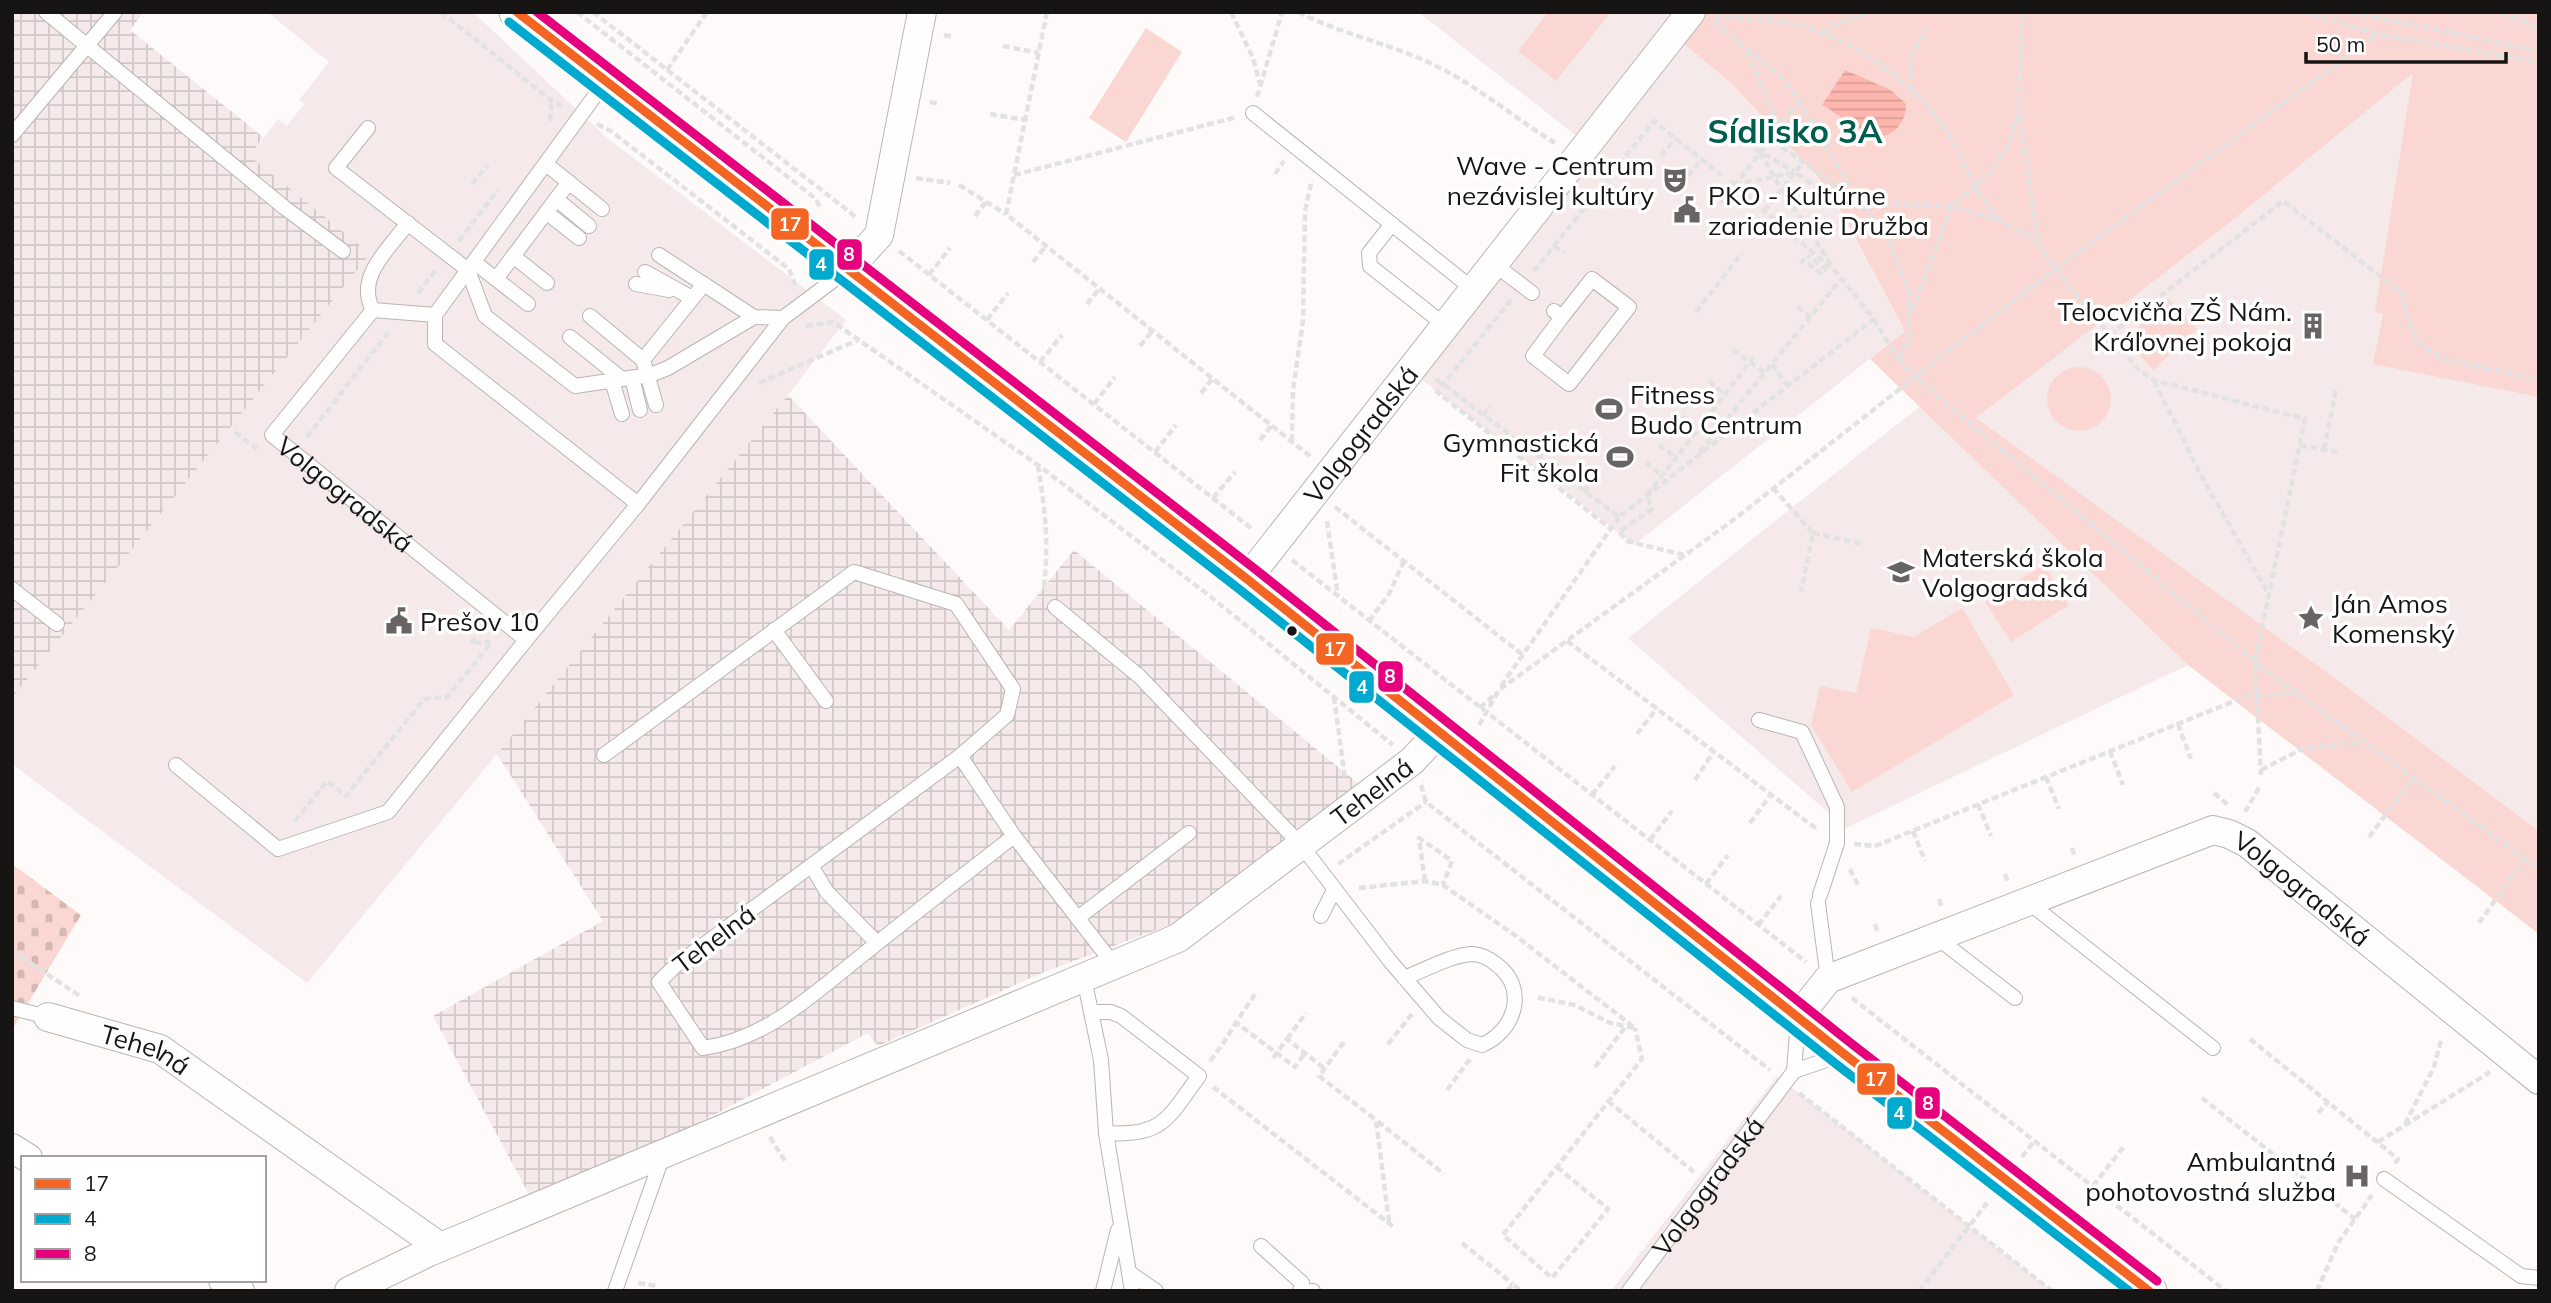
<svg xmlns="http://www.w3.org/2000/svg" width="2551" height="1303" font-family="Mulish,sans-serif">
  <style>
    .built { fill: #f5eae9 }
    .industrial { fill: url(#industrial-grid) }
    .green { fill: #fad7d2 }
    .cemetery { fill: url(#cemetery-stones) }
    .water { fill: url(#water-rules) }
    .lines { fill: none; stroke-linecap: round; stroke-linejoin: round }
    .service-casing { stroke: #b8b5b4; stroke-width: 16 }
    .minor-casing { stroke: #b8b5b4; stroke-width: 30 }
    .tertiary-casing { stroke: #b8b5b4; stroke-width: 37 }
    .path { stroke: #e3e2e2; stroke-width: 4.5; stroke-dasharray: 7 3.5; stroke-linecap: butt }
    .service { stroke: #fffefe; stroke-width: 14 }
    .minor { stroke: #fffefe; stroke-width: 28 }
    .tertiary { stroke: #fffefe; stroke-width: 35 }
    .path-bridge { stroke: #e3e2e2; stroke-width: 4.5; stroke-dasharray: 7 3.5; stroke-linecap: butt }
    .bus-1-casing { stroke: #fff; stroke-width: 14 }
    .bus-2-casing { stroke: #fff; stroke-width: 14 }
    .bus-3-casing { stroke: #fff; stroke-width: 14 }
    .bus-1 { stroke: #f26522; stroke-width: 9 }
    .bus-2 { stroke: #00a9ce; stroke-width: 9 }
    .bus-3 { stroke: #e5007d; stroke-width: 9 }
    .bus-dot { fill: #171414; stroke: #fff; stroke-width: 2.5 }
    .labels { text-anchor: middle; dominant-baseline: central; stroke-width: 7; stroke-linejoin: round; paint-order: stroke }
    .poi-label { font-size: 26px; fill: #171414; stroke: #fff; text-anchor: start }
    .street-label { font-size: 26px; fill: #171414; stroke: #fff }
    .district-label { font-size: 33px; font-weight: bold; fill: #005e4f; stroke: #fff }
    .line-badge { stroke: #fff; stroke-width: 2.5 }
    .badge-label { font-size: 19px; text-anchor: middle; font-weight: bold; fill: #fff }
  </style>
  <defs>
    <pattern id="industrial-grid" width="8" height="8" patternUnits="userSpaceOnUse" patternTransform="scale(1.75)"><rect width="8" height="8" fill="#f5eae9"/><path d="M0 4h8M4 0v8" fill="none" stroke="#d1c8c7"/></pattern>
    <pattern id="cemetery-stones" width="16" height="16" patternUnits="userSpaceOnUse" patternTransform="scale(1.75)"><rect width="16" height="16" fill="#fad7d2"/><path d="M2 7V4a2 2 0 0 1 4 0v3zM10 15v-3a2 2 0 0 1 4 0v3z" fill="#d6b8b3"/></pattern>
    <pattern id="water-rules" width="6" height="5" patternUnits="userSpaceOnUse" patternTransform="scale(1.75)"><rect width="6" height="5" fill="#feb7af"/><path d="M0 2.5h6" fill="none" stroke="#d99c96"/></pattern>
  </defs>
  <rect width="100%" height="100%" fill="#fefaf9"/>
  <path class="built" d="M 267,12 L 473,12 L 606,137 L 846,320 L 788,395 L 497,754 L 307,983 L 12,764 L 12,698 L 369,254 L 250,156 L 278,119 L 287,126 L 304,104 L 299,100 L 329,62 Z
    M 1418,12 L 1696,12 L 1677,38 L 1733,85 L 1829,191 L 1905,331 L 1634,545 L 1417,376 L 1592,148 Z
    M 2413,72 L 2539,98 L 2539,831 L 2358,695 L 1975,418 L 2233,220 Z
    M 1920,406 L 2188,665 L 1846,828 L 1628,638 Z
    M 1777,1076 L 2052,1291 L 1611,1291 Z"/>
  <path class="industrial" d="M 12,12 L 144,12 L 130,30 L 263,137 L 250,156 L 370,254 L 12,698 Z
    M 788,395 L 1009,630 L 1074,550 L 1360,785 L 1180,921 L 1042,973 L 878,1046 L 868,1033 L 537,1209 L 433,1016 L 603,921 L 497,754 Z"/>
  <path class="green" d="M 1548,12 L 1611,12 L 1556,81 L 1518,51 Z
    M 1697,12 L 2539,12 L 2539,397 L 2373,364 L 2383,314 L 2375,312 L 2413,73 L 2233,220 L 1976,418 L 2358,695 L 2539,831 L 2539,934 L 2188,665 L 1870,359 L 1905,331 L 1830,191 L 1733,85 L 1677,38 Z
    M 1146,28 L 1182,52 L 1126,142 L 1089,118 Z
    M 2169,299 L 2197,329 L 2153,370 L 2125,339 Z
    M2047 399a32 32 0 1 1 64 0a32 32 0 1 1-64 0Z
    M 2044,564 L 2069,605 L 2011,642 L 1985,602 Z
    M 1962,608 L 2014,695 L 1852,792 L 1811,725 L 1820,686 L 1856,693 L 1871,628 L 1914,637 Z"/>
  <path class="cemetery" d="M 12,864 L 81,915 L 12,1030 Z"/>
  <path class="water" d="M 1845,70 L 1891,90 L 1906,104 C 1906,114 1903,122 1896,129 C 1875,150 1844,116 1822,105 Z"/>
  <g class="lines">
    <g class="service-casing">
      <g id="service">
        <path d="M 46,12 L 285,208 L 343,251"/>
        <path d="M 605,82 L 435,315 L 435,344 L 638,504 L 783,318 L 847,270"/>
        <path d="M 1253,113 L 1474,290"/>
        <path d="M 368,128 L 336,168 L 468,270 L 485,316 L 575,386 L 650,375 L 668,368 L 754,317"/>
        <path d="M 12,135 L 115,12"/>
        <path d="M 546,164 L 602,209"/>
        <path d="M 556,199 L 589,226"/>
        <path d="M 546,212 L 579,238"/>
        <path d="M 1392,224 L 1369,253 L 1370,266 L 1446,326"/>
        <path d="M 659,255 L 754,317 L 783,318"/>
        <path d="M 513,256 L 547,283"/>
        <path d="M 474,262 L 528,304"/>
        <path d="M 1494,264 L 1532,293"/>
        <path d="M 645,272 L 692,298"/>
        <path d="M 496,279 L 569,182"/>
        <path d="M 636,284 L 669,290"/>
        <path d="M 373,310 C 355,277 389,249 408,223"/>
        <path d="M 1554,311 L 1562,317 L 1592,279 L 1629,307 L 1569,384 L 1533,356 L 1562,317"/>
        <path id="s1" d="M 435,315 L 373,310 L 272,435 L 526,640 L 638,504"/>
        <path d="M 590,316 L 643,360 L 656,405"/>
        <path d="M 570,337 L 622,379"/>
        <path d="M 643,360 L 704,284"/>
        <path d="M 632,378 L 640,410"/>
        <path d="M 612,381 L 622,414"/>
        <path d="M 12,589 L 57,624"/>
        <path d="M 1055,607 L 1139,676 L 1301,845 L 1390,961 L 1439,1018 L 1467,1040 L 1482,1045 C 1515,1031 1529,988 1496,964 C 1490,959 1480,954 1471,954 C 1449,956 1425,970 1404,978"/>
        <path d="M 774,630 L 826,701"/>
        <path d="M 1759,720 L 1802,732 L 1837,807 L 1837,843 L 1820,895"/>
        <path d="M 604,755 L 854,572 L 956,604 L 1013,689 L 1007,715 L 960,756"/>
        <path d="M 176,765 L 278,849 L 388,812 L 526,640"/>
        <path d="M 1014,836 L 960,756 L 675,966 L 659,982 L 703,1048 C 771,1039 823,985 875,945 C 921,908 968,872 1014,836 L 1114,965"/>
        <path d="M 812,867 L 827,892 L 877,943"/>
        <path d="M 2028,902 L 2213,1048"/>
        <path d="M 1818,903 L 1828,979"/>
        <path d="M 1321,916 L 1334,890"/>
        <path d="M 1079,917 L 1189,833"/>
        <path d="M 1936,937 L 2015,998"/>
        <path d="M 1084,978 L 1101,1060 L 1106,1133 L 1132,1291"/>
        <path d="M 12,1008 L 48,1017"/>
        <path d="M 1091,1012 L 1111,1012 L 1121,1016 L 1199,1076 C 1168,1118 1163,1137 1106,1133"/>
        <path d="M 1794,1071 L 1798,1020"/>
        <path d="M 2384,1179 L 2521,1276 L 2539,1278"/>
        <path d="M 1261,1246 L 1302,1283 L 1300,1291"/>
        <path d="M 1130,1273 L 1156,1291"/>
        <path d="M 615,1291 L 663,1155"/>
        <path d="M 1103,1291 L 1118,1230"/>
        <path d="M 1311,1291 L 1313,1291"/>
        <path id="s2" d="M 1629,1291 L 1794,1071 L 1841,1055"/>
      </g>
    </g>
    <g class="minor-casing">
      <g id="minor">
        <path d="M 847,270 L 879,235 L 922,12"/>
        <path id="s3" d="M 1247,579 L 1691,12"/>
        <path id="s4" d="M 48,1017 L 160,1049 L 440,1247"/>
        <path id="s5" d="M 1798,1017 L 1828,979 L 2213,830 L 2229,834 L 2247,843 L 2539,1080"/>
        <path d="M 12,1148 L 28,1158"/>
        <path d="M 223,1280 L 240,1291"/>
        <path id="s6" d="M 349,1291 L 429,1252 L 1178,938 L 1412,761 L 1438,733"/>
      </g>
    </g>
    <g class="tertiary-casing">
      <path id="tertiary" d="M 517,12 L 1247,579 L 1844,1054 L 2149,1291"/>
    </g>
    <path class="path" d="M 441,12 L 552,101 L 565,108
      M 577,12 L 816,199 L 820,208
      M 593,12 L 856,217
      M 1047,12 L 1006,214 L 1311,457
      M 1231,12 L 1253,58 L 1260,84
      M 1298,12 C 1343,35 1393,44 1438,67 C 1479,87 1516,119 1555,143
      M 2022,12 L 2019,112 L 2038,242 L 2055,269 L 2138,369 L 2154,380 L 2305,419 L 2255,662 L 2261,775
      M 2301,12 L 2378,34 L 2539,62
      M 2351,12 L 2539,51
      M 2501,12 L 2539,29
      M 1715,16 C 1741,19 1769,19 1794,24 C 1848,35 1906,78 1939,120 C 1955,141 1963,163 1975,185 C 1981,198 1991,209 1999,220
      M 1714,21 L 1786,81 L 1860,202 L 1891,245 L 1910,295 L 1908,343 L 1898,359 L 1915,377 L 2055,269 L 2378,34
      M 1823,33 L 1833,25 L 1873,12
      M 944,35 L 953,37
      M 1003,46 L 1039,53
      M 1747,51 L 1779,127
      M 667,70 L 707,12
      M 1910,90 L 1912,53 L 1927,28
      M 1257,97 L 1282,12
      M 930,102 L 940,104
      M 990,114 L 1025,120
      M 550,121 L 552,101
      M 597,124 L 611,131 L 789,269 L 795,285
      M 1771,139 L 1798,102
      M 1755,149 L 1794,171
      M 1760,152 L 1781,189 L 1833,267
      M 1661,156 L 1676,138
      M 1275,174 L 1284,161
      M 1014,175 L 1237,117
      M 1688,176 L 1702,159
      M 916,178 L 950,183
      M 472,184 L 488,165
      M 959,185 L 1006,214
      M 1735,185 L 1795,172 L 1803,163
      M 1594,196 L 1599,200 L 1614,182
      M 1721,203 L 1771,139 L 1856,200
      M 1764,211 L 1795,172 L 1836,202 L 1952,206 L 1999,220 L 2037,241
      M 975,216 L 986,202
      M 459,241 L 498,190
      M 1554,246 L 1564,253
      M 899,251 L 1252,529
      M 1033,262 L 1046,246
      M 1801,264 L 1803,260 L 1822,274 L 1825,269 L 1807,255
      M 1534,271 L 1654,121 L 1721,175
      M 929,275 L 950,248
      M 418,293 L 436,270
      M 1511,300 L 1437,392 L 1611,529
      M 1087,304 L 1100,288
      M 1797,307 L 1811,317
      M 1912,310 L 1952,206 L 1988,175 L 2007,146 L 2019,113
      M 1696,312 L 1742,253
      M 1874,319 L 1898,359
      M 987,320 L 1008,293
      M 806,326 L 833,322 L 1038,465 L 1211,597 L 1393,745
      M 2110,335 L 2283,201 L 2402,293 L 2411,329 L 2422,346 L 2445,360 L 2539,379
      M 1140,346 L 1153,330
      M 1733,350 L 1750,362 L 1754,357
      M 1040,362 L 1062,335
      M 1772,364 L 1788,386
      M 1436,379 L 1619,517 L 1874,319 L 1837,273 L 1729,181
      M 1709,381 L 1725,394
      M 2154,381 L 2202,477 L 2269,595
      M 759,383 L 858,340
      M 1201,393 L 1213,378
      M 1094,404 L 1115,377
      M 1483,415 L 1491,406
      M 1682,416 L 1698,429
      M 235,432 L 257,449
      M 307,437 L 389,331
      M 1260,440 L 1272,425
      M 1292,441 L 1293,390 L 1303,321 L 1305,211 L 1311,184
      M 1659,445 L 1676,458
      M 2300,445 L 2337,452
      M 2324,449 L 2336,389
      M 1155,452 L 1176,425
      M 1700,452 L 1841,279
      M 1539,457 L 1546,448
      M 1646,462 L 1662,476
      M 1038,465 C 1045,509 1049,541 1044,586 L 1047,591
      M 1555,470 L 1562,461
      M 1773,488 L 1813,533 L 1801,592
      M 1584,492 L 1590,483
      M 1213,498 L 1235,472
      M 1335,507 L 1523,655
      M 1327,521 L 1338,596
      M 1813,533 L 1863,544
      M 1684,555 L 1627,541 L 1619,532 L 1652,509 L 1647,495 L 1750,362 L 1765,373
      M 1292,560 L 1806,962
      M 1369,621 L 1389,594 L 1404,561
      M 482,629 L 471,643 L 491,642
      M 1567,641 L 1818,830
      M 1501,686 L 1619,517
      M 2257,696 L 2295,693
      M 1334,697 L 1345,779
      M 1480,708 L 1496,693
      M 2178,724 L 2191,759
      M 1479,725 L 1499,690 L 1732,521 L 1915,377 L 2264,669 L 2539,869
      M 1637,734 L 1657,708
      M 2110,751 L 2123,785
      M 2261,770 L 2304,748 L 2365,742
      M 2046,777 L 2059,809
      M 1695,780 L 1714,751
      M 1421,785 L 1426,802 L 1770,1070
      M 2214,793 L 2228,805
      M 1592,795 L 1615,766
      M 1978,804 L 1991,836
      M 2245,812 L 2260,786
      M 295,821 L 327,781 L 346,796 L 424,699 L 447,697 L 492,642
      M 1750,823 L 1771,794
      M 1913,831 L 1925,861
      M 2369,837 L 2414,777
      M 1650,840 L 1672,811
      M 1854,844 L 1875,846 L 2257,692
      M 2072,848 L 2075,857
      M 1338,864 L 1426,802
      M 1850,869 L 1859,887
      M 2005,874 L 2008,883
      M 1425,881 L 1419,838 L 1452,861 L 1443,885
      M 1706,884 L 1728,855
      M 1359,888 L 1425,881 L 1443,885 L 1516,936 L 1635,1028 L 1610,1023 L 1575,1005 L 1535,997
      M 1939,899 L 1942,909
      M 2479,923 L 2525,858
      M 1875,924 L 1878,934
      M 1758,925 L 1781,896
      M 12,951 L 80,996
      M 1852,998 L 2226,1291
      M 1234,1021 L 1295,1067 L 1305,1053
      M 1287,1039 L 1306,1013
      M 2250,1039 L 2398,1159 L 2394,1165
      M 1344,1042 L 1319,1076 L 1376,1120
      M 1388,1044 L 1412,1014
      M 1273,1058 L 1287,1039 L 1325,1069
      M 1210,1061 C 1228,1039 1239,1015 1257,992
      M 1595,1067 L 1626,1026
      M 1213,1087 L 1395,1228
      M 1447,1090 L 1470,1059
      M 1799,1093 L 2052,1291
      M 2202,1098 L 2355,1219
      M 1608,1101 L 1694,1172
      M 2318,1113 L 2328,1102
      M 2405,1124 L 2434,1067 L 2441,1040
      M 770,1137 L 785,1161
      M 2378,1142 L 2490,1072
      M 2022,1157 L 2034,1141
      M 1557,1167 L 1608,1209 L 1552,1278 L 1503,1235 L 1642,1059 L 1635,1028
      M 2093,1186 L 2125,1145
      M 1389,1222 L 1376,1120 L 1444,1174
      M 1462,1243 L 1513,1284
      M 638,1283 L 657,1286
      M 1507,1291 L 1513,1284 L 1521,1291
      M 1919,1291 L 1987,1203
      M 2317,1291 L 2338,1243 L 2372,1195"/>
    <use href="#service" class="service"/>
    <use href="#minor" class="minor"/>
    <use href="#tertiary" class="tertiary"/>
    <path class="path-bridge" d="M 1602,191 L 1608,196"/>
    <g class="bus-1-casing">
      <path id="bus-1" d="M 517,12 L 1247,579 L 1844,1054 L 2149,1291"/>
    </g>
    <g class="bus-2-casing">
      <path id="bus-2" d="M 509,22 L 1239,589 L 1836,1064 L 2129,1291"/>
    </g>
    <g class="bus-3-casing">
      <path id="bus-3" d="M 537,12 L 1255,569 L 1852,1044 L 2157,1281"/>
    </g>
    <use href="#bus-1" class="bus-1"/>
    <use href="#bus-2" class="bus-2"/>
    <use href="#bus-3" class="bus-3"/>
  </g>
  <defs>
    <g id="theatre-bare" transform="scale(2.1)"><path d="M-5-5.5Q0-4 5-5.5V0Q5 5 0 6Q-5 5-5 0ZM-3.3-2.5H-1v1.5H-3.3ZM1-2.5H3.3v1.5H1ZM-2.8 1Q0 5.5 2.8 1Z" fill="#686464" stroke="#fff" stroke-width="2.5" paint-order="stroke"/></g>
    <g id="civic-bare" transform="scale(2.1)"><path d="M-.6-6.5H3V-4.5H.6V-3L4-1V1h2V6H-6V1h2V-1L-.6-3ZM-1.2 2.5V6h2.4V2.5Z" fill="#686464" stroke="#fff" stroke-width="2.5" paint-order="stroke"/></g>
    <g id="building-bare" transform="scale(2.1)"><path d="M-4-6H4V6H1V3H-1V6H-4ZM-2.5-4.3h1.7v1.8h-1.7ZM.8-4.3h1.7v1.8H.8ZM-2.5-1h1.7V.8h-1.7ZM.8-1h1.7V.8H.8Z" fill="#686464" stroke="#fff" stroke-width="2.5" paint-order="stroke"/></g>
    <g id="stadium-bare" transform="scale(2.1)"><path d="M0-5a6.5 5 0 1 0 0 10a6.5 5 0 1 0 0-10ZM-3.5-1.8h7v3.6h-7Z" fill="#686464" stroke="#fff" stroke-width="2.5" paint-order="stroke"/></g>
    <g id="school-bare" transform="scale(2.1)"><path d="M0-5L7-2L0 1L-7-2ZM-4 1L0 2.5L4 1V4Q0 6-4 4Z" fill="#686464" stroke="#fff" stroke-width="2.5" paint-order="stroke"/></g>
    <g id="sight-bare" transform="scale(2.1)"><path d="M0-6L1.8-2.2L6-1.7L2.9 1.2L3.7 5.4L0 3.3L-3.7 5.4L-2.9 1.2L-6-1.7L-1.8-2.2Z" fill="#686464" stroke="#fff" stroke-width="2.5" paint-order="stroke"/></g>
    <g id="hospital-bare" transform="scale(2.1)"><path d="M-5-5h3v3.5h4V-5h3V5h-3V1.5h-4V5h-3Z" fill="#686464" stroke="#fff" stroke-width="2.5" paint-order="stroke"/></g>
  </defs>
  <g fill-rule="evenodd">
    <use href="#theatre-bare" x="1675" y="180"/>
    <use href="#civic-bare" x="1687" y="210"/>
    <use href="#building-bare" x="2313" y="326"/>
    <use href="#stadium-bare" x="1609" y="409"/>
    <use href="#stadium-bare" x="1620" y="457"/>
    <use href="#school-bare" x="1901" y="572"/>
    <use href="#sight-bare" x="2311" y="618"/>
    <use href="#civic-bare" x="399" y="621"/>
    <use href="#hospital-bare" x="2357" y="1176"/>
  </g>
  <circle class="bus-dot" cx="1292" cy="631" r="6"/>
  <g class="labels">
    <g class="poi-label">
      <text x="1654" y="165" text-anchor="end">Wave - Centrum<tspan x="1654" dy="30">nezávislej kultúry</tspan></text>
      <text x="1708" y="195">PKO - Kultúrne<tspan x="1708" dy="30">zariadenie Družba</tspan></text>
      <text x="2292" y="311" text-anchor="end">Telocvičňa ZŠ Nám.<tspan x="2292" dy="30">Kráľovnej pokoja</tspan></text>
      <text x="1630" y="394">Fitness<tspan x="1630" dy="30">Budo Centrum</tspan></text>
      <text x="1599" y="442" text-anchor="end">Gymnastická<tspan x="1599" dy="30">Fit škola</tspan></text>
      <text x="1922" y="557">Materská škola<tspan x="1922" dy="30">Volgogradská</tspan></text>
      <text x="2332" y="603">Ján Amos<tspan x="2332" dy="30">Komenský</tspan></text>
      <text x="420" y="621">Prešov 10</text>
      <text x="2336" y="1161" text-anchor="end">Ambulantná<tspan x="2336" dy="30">pohotovostná služba</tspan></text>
    </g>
    <g class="street-label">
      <text stroke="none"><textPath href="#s3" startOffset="184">Volgogradská</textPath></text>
      <text stroke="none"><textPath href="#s1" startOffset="317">Volgogradská</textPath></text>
      <text stroke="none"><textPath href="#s6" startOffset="1144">Tehelná</textPath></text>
      <text stroke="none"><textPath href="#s5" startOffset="569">Volgogradská</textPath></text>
      <text transform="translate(714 939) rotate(-37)">Tehelná</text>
      <text stroke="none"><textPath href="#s4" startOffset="103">Tehelná</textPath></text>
      <text stroke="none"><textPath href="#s2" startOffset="131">Volgogradská</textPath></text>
    </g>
    <g class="district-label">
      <text x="1795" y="130">Sídlisko 3A</text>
    </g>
  </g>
  <g class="line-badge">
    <rect x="770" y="207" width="40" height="34" rx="7" fill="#f26522"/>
    <rect x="836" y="238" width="27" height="33" rx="7" fill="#e5007d"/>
    <rect x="808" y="248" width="27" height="33" rx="7" fill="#00a9ce"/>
    <rect x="1315" y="632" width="40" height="34" rx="7" fill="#f26522"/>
    <rect x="1377" y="660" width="27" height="33" rx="7" fill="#e5007d"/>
    <rect x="1348" y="670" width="27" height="34" rx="7" fill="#00a9ce"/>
    <rect x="1856" y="1062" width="40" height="34" rx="7" fill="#f26522"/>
    <rect x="1914" y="1086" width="27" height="34" rx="7" fill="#e5007d"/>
    <rect x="1886" y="1096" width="27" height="34" rx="7" fill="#00a9ce"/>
  </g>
  <g class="badge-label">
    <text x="790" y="231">17</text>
    <text x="849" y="261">8</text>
    <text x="821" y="271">4</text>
    <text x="1335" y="656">17</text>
    <text x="1390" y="683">8</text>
    <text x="1362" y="694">4</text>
    <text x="1876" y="1086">17</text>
    <text x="1928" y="1110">8</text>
    <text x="1899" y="1120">4</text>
  </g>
  <rect width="2551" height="1303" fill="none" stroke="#171414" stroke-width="28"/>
  <rect x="21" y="1156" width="245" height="126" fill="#ffffff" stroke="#a2a1a1" stroke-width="2"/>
  <rect x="35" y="1179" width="35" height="10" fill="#f26522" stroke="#a2a1a1" stroke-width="2"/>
  <text x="84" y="1191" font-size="21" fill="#171414">17</text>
  <rect x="35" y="1214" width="35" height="10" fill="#00a9ce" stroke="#a2a1a1" stroke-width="2"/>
  <text x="84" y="1226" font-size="21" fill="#171414">4</text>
  <rect x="35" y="1249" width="35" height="10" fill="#e5007d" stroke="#a2a1a1" stroke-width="2"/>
  <text x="84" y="1261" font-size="21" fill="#171414">8</text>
  <path d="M2306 52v10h200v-10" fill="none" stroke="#171414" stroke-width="3.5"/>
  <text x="2316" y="52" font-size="21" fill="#171414" stroke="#ffffff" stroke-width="5" paint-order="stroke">50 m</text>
</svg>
